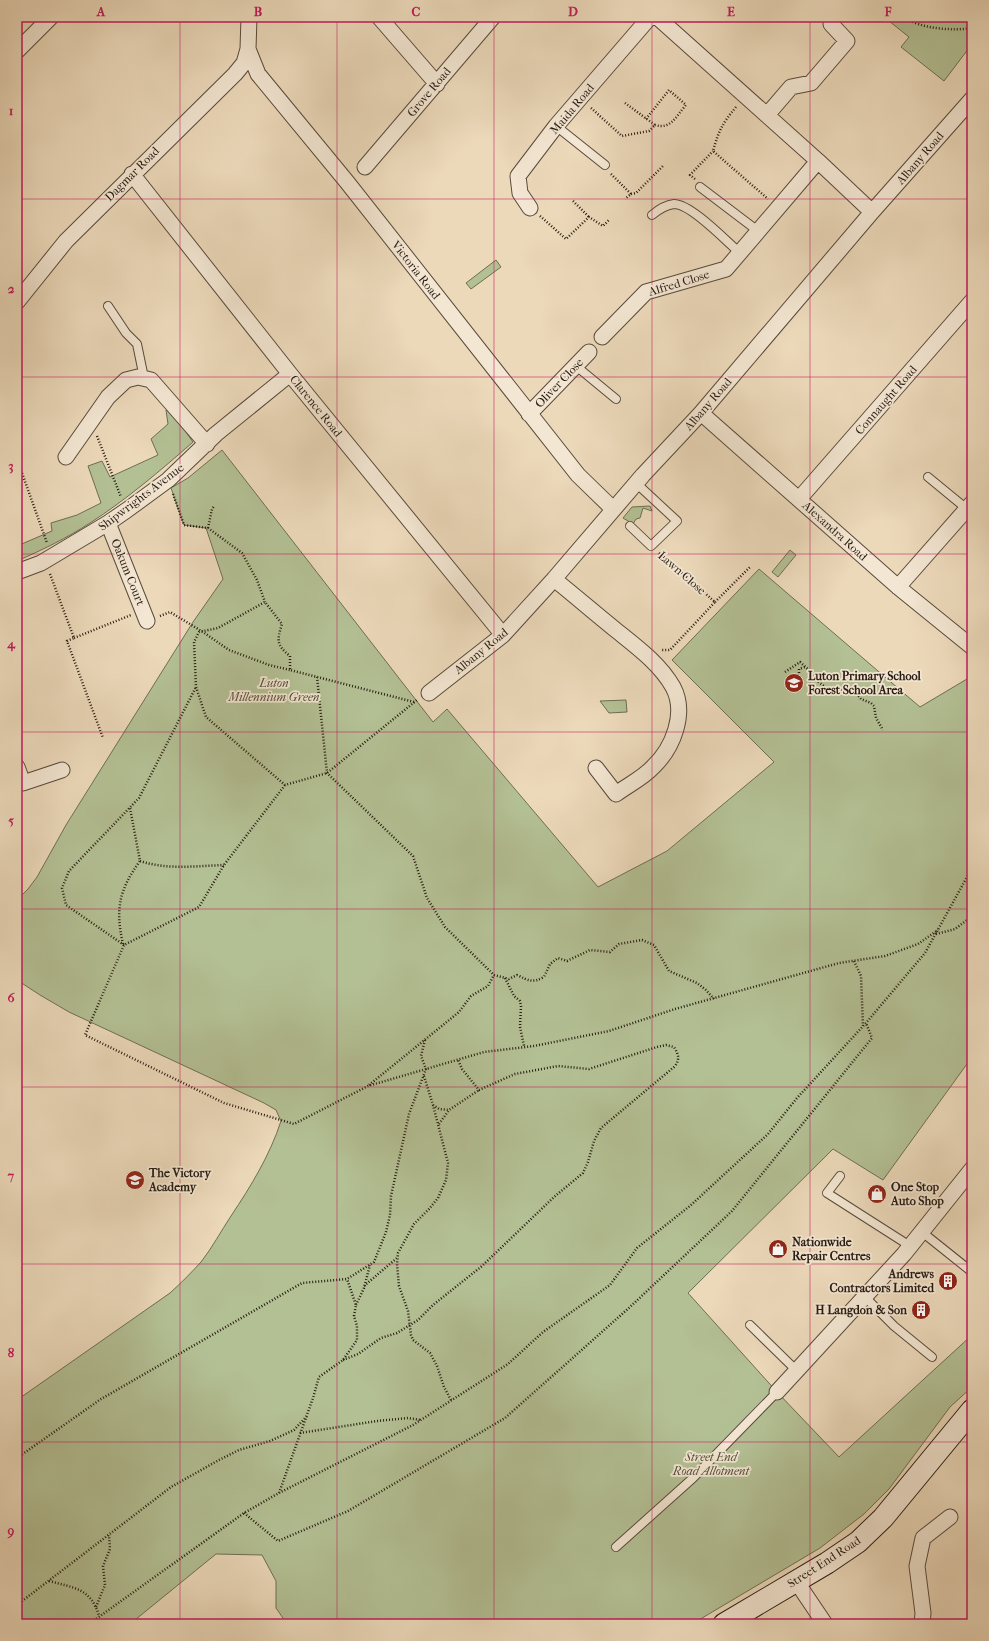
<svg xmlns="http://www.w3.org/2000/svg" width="989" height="1641" font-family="'IM FELL French Canon',serif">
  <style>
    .green { fill: #b3c094; stroke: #6d6e53 }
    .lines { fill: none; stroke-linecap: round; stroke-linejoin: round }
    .lane-casing { stroke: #584a3c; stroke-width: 10 }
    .street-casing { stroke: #584a3c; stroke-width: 17 }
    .secondary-casing { stroke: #271b12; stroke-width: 23 }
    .path { stroke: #271b12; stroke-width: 2.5; stroke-dasharray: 1 2; stroke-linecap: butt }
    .lane { stroke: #f3e6d2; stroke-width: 8 }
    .street { stroke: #f3e6d2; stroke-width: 15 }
    .secondary { stroke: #f3e6d2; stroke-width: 21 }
    .grid { fill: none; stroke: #c2185b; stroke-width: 1; stroke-opacity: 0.55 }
    .labels { text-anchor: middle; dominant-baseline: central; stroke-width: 3.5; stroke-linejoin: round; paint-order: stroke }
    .street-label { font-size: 12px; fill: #271b12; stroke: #f3e6d2 }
    .poi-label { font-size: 12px; font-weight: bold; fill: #271b12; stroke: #f3e6d2; text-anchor: start }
    .park-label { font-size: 12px; font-style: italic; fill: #514d39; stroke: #f3e6d2 }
    .neatline { fill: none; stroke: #c2185b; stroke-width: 1.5 }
    .grid-label { font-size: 13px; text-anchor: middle; font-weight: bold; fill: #c2185b }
  </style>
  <rect width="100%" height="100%" fill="#ecd9ba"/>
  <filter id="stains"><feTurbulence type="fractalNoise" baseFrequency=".005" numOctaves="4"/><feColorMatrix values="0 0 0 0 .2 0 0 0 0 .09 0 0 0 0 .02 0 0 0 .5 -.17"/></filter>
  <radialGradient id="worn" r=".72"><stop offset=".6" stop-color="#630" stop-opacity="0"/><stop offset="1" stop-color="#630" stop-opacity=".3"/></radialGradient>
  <path class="green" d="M 884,17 L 969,17 L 972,19 L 972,44 L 944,81 L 901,47 L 909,37 Z
    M 496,260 L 501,267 L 471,289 L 466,283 Z
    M 169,408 L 193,442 C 160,471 127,499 90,523 C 67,538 42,550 17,561 L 17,546 L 52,531 L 51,523 L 77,515 L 101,503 L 88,466 L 102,461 L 110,477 L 158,455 L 151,439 L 168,424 L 166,410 Z
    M 222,450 L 433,722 L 447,709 L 598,887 L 667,851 L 774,762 L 672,660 L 759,569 L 920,707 L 972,676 L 972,1057 L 883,1180 L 833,1149 L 688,1293 L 777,1392 L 839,1457 L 972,1335 L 972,1387 L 950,1407 L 889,1489 L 864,1514 L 820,1548 L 692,1624 L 287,1624 L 276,1608 L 276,1581 L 262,1555 L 216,1554 L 130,1624 L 17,1624 L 17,1400 L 170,1293 C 181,1283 191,1273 201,1262 C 212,1248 221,1231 231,1216 C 251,1186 270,1155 281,1121 L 276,1110 L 264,1103 L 69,1012 L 40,995 L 17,980 L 17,900 L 28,889 L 37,877 L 66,825 L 193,622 L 223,579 L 206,528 L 184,525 L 171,488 L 188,478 Z
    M 650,506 L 652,511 L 643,508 L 640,518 L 636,519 L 633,524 L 623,518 L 632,507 Z
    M 790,550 L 796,555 L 778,577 L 772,572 Z
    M 626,700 L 627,712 L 609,713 L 600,701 Z"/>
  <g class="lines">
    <g class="lane-casing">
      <path id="lane" d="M 556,126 L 605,165
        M 700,187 L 758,231
        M 652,215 C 658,210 665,205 674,204 C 691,204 726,241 740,253
        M 108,306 L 126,333 L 137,344 L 144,378
        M 576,366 L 616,399
        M 928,477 L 967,509
        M 630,526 L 651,546 L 677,521 L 636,483
        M 840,1176 L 827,1193 L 910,1246
        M 922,1232 L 972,1272
        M 865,1297 L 894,1326 L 932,1357
        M 750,1325 L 797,1371
        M 616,1547 L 693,1478 L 777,1392"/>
    </g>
    <g class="street-casing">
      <path id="street" d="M 249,17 L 248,49 L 258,74 L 347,182 L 578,475 L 613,509
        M 379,17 L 437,84
        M 657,17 L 818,161 L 872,212
        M 17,51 L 51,17
        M 767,115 L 791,87 L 811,83 L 847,41 L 831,24
        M 365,167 L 493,17
        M 132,174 L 290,374 L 503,635
        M 530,208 L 520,193 L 518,176 L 556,126 L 650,17
        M 17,302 L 66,241 L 235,74 L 244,63 L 248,49
        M 602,337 L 646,292 L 726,269 L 818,161
        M 701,413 L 898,587 L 972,647
        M 529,414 L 589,352
        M 66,457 L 108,397 L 126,380 L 138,377 L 151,380 L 207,444
        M 799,499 L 972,301
        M 108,523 L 147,621
        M 17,572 L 41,563 L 108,523 L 127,510 L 168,480 L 216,434 L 290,374
        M 554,579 C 575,596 596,614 617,631 C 637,647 660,664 673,687 C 687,713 673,748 653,767 C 643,778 628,785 616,794 L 596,768
        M 898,587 L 972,503
        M 429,693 L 503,635 L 554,579 L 643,475 L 701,413 L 872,212 L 972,99
        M 17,767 L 23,783 L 62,770
        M 777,1392 L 904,1254 L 972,1169
        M 796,1581 L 825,1624
        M 922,1624 L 923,1613 L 917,1566 L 923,1538 L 950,1517"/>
    </g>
    <g class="secondary-casing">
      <path id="secondary" d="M 724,1624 L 827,1563 L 858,1542 L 883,1518 L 972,1410"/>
    </g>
    <path class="path" d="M 905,17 C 919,29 954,31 972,28
      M 736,107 C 722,124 719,130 713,151 L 768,199
      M 591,108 L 622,136 L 649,131 L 655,125 L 625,103
      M 646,119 L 669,90 L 686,105 C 676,116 671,130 655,125
      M 611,174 L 631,194 L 625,199
      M 695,179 L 690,175 L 713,151
      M 631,194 L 636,193 L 663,166
      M 573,201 L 589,217
      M 540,216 L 566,239 L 589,217 L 603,226 L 609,220
      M 97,436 L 121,497
      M 17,459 L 47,543
      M 173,494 L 184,525 L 208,528 L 242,553 L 257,580 L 265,602
      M 208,528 L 212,509 L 214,506
      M 659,553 L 715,602 L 670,650 L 662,650
      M 50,574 L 74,638 L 67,641 L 103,738
      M 715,602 L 751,566
      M 160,616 L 170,612 L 203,632 L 229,650 L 269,665 L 290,670
      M 74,638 L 131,615
      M 785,672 L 800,662 L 811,672 L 816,680 L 825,687 L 827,693 C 837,695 843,688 852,688 L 861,699 L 871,703 L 874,706 L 876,718 L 883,730
      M 317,677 L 327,773 L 413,856 L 427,898 L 445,927 L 494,975 L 509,979 L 517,975 C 529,981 533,983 544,977 L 550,964 L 558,958 L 567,961 L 590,950 L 610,952 L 619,944 L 642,940 L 654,945 L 669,971 L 697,983 L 706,990 L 714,999
      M 787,680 L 799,675 L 799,669 L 805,667
      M 414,702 L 290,670 L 290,656 C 276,645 277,640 282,624 L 265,602 L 218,628 L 199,632 L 194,642 L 196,687 L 206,717 L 285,785 L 327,773 L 417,700
      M 285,785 L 224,865 L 199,907 L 124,945 L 85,1035 L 224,1103 L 294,1124 L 368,1086 L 484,1052 L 534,1046 L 609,1031 L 675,1009 L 839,963 L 885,956 L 918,944 L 938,930
      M 140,861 C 167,870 196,866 224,865
      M 936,934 L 955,929 L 967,920 L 972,919
      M 123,944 C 115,909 119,890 140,861 L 130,808
      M 124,945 L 66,905 L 62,888 L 69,871 L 139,798 L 196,687
      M 854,961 L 861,976 L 863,1026
      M 505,978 L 514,996 L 520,1001 L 521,1006 L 520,1027 L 524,1046
      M 424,1076 L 433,1105 L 448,1163 L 446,1180 L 438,1198 L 429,1209 L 414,1224 L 398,1253 L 397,1264 L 399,1286 L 408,1311 L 411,1335 L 413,1340 L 430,1353 L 437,1366 L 444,1387 L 451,1400
      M 369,1085 L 459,1012 L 471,996 L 488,986 L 494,975
      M 433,1105 L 439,1109 L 449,1110
      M 439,1124 L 449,1110 L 479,1090
      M 364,1286 L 397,1258
      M 356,1305 L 364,1288 L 370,1265
      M 343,1360 L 358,1354 L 381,1338 L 397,1333 L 418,1320 L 433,1305 L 482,1266 L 554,1197 L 583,1173 L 588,1162 L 594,1141 L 601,1128 L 674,1067 C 680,1060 679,1055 674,1047 L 666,1045 L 657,1047 L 589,1069 L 558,1066 L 515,1074 L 479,1090 L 462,1069 L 458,1060
      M 300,1433 L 377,1421 L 408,1418 L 421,1420
      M 17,1458 L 101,1399 L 302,1283 L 347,1279 L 374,1262 L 386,1232 L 390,1215 L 391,1196 L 409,1114 L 426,1069 L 421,1056 L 425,1040
      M 279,1493 L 313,1398 L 319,1377 L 343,1360 L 357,1340 L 357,1326 L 354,1316 L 356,1305 L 347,1279
      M 244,1513 L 278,1541 L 348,1511 L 505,1418 L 630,1307 L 732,1211 L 872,1038 L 866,1023
      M 49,1581 C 74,1588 91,1588 99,1616
      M 17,1605 L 171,1487 L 219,1460 L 239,1450 L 270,1441 L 294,1430 L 307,1416
      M 96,1607 L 105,1585 L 103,1566 L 110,1549 L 109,1535
      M 89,1624 L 244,1513 L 279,1493 L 413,1425 L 508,1364 L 543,1332 L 610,1285 L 637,1248 L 691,1205 L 768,1134 L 797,1098 L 866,1023 L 925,953 L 967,877 L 972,870"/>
    <use href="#lane" class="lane"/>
    <use href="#street" class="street"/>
    <use href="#secondary" class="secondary"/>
  </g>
  <path class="grid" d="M 180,17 L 180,1624M 337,17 L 337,1624M 494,17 L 494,1624M 652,17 L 652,1624M 810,17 L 810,1624M 17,199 L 972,199M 17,377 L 972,377M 17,554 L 972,554M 17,732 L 972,732M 17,909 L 972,909M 17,1087 L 972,1087M 17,1264 L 972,1264M 17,1442 L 972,1442"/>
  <defs>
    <g id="school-disc" transform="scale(1)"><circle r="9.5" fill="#8f2418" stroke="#f3e6d2"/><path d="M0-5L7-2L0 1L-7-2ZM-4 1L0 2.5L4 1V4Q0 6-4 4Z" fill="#fff"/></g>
    <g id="shop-disc" transform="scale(1)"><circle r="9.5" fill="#8f2418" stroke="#f3e6d2"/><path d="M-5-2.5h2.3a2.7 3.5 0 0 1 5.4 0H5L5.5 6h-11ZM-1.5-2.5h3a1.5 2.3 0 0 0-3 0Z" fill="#fff"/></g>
    <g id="building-disc" transform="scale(1)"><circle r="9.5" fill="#8f2418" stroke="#f3e6d2"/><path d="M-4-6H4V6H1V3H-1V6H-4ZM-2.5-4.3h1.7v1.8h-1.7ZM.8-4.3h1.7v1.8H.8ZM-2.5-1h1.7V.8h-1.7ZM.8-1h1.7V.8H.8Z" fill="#fff"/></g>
  </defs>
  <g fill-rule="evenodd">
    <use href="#school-disc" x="794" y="683"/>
    <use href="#school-disc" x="135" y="1180"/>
    <use href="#shop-disc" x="877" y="1194"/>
    <use href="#shop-disc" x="778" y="1249"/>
    <use href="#building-disc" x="948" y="1281"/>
    <use href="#building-disc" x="921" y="1310"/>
  </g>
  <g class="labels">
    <g class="street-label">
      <text transform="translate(429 92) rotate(-50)">Grove Road</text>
      <text transform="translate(572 109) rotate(-50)">Maida Road</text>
      <text transform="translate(920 158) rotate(-49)">Albany Road</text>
      <text transform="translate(132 174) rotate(-45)">Dagmar Road</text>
      <text transform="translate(416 270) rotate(52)">Victoria Road</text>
      <text transform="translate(679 283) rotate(-17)">Alfred Close</text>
      <text transform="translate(559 383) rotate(-46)">Oliver Close</text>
      <text transform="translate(886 400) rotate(-49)">Connaught Road</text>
      <text transform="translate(708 404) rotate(-49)">Albany Road</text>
      <text transform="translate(316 406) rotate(51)">Clarence Road</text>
      <text transform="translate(141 497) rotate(-37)">Shipwrights Avenue</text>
      <text transform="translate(835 531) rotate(42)">Alexandra Road</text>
      <text transform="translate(128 572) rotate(68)">Oakum Court</text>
      <text transform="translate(682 573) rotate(41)">Lawn Close</text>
      <text transform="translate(481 651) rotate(-39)">Albany Road</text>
      <text transform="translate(824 1562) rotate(-33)">Street End Road</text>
    </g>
    <g class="poi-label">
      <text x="808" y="676">Luton Primary School<tspan x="808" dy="14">Forest School Area</tspan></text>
      <text x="149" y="1173">The Victory<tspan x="149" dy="14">Academy</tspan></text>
      <text x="891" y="1187">One Stop<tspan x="891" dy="14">Auto Shop</tspan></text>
      <text x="792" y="1242">Nationwide<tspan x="792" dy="14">Repair Centres</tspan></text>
      <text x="934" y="1274" text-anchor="end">Andrews<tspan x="934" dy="14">Contractors Limited</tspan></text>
      <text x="907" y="1310" text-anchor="end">H Langdon &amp; Son</text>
    </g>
    <g class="park-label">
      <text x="274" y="683">Luton<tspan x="274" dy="14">Millennium Green</tspan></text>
      <text x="711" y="1457">Street End<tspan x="711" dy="14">Road Allotment</tspan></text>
    </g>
  </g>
  <rect width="989" height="1641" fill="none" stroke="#ecd9ba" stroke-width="44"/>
  <rect x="22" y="22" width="945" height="1597" class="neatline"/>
  <g class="grid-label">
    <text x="101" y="16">A</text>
    <text x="258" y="16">B</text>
    <text x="416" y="16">C</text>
    <text x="573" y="16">D</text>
    <text x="731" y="16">E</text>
    <text x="888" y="16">F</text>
    <text x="11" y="115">1</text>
    <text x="11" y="293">2</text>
    <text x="11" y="470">3</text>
    <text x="11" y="648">4</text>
    <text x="11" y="825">5</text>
    <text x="11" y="1002">6</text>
    <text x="11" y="1180">7</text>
    <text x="11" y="1357">8</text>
    <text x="11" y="1535">9</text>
  </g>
  <rect width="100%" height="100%" filter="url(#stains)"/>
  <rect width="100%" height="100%" fill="url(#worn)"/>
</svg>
